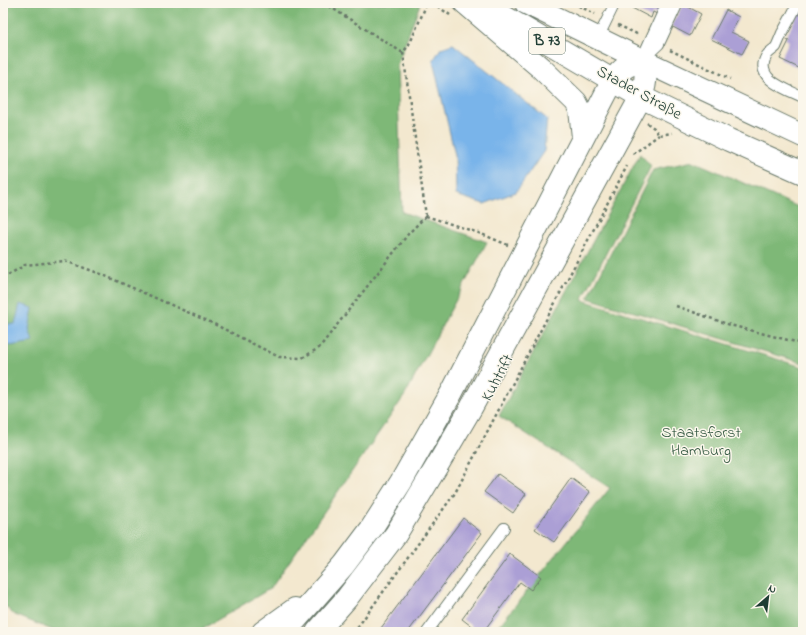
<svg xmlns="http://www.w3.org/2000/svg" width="806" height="635" font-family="'Indie Flower',sans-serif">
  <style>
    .forest { fill: #7eb877; stroke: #4e7a56 }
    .water { fill: #79b4ea; stroke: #4c788f }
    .building { fill: #ab9fd5 }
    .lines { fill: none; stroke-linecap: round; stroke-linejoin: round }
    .lane-casing { stroke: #69796a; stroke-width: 12 }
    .primary-casing { stroke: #69796a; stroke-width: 24 }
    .highway-casing { stroke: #69796a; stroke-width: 24 }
    .path { stroke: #69796a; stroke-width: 2.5; stroke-dasharray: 3 3; stroke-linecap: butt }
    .lane { stroke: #fff; stroke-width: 10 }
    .primary { stroke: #fff; stroke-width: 22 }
    .highway { stroke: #fff; stroke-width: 22 }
    .labels { text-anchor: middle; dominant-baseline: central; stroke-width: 3; stroke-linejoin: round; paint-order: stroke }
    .shield { fill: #fbf7ec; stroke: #61756b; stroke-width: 1 }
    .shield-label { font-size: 15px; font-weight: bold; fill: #1f3d34 }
    .street-label { font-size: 16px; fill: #1f3d34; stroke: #fbf7ec }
    .park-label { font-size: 16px; fill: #385c45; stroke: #fbf7ec }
  </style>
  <rect width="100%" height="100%" fill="#fbf7ec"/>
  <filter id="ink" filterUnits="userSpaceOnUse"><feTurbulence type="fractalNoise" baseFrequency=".025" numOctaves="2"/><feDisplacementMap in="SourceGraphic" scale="8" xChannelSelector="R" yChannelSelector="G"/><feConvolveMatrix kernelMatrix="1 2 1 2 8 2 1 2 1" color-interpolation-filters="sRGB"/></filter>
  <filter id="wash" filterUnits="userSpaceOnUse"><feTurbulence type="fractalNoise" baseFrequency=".012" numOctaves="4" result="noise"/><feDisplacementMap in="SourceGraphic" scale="16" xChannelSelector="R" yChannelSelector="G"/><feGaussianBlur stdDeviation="0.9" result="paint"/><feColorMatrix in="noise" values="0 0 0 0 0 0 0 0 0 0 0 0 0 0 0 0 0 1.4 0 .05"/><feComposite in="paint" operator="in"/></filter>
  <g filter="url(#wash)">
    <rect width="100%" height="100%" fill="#f3e8cf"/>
    <path class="forest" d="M 3,3 L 417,3 L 420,4 L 397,65 L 402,212 L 487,242 L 405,395 L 271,588 L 197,632 L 57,632 L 13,614 L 3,604 Z
      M 640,154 L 651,166 L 582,300 L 803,367 L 803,632 L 494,632 L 610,488 L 499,416 Z
      M 693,161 L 803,209 L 803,363 L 588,298 L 653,170 Z"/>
    <path class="water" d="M 453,44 L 547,119 L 544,151 L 516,192 L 484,204 L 456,195 L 455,155 L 433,61 L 441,48 Z
      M 20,304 L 33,308 L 29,329 L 33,342 L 10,346 L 3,344 L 3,324 L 15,324 Z"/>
    <g id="blocks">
      <path class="building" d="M 635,3 L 666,3 L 659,15 L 653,12 L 651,18 L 632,8 Z
        M 803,3 L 803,70 L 780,59 L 789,41 L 785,39 Z
        M 683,4 L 701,14 L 690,36 L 671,26 Z
        M 726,10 L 739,17 L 731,32 L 749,41 L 742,54 L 711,39 Z
        M 498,474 L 526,494 L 513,513 L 484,492 Z
        M 571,478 L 590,492 L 554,542 L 535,529 Z
        M 463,518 L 482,533 L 408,632 L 378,632 Z
        M 510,554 L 541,577 L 531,590 L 520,582 L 483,632 L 479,632 L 462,619 Z"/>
    </g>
  </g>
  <g filter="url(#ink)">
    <use href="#blocks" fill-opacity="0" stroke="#69796a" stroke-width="1"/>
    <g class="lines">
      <g class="lane-casing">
        <path id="lane" d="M 798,3 C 793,13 788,23 782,33 C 780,38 778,43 776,47 C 773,50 769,52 767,55 C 752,79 788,90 803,97
          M 598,38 L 615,3
          M 642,58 L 667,3
          M 642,60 L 659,44 L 678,3
          M 427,632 L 504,528"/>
      </g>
      <g class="primary-casing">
        <path id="primary" d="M 481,3 L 641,97 L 729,140 L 803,173
          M 526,3 L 642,60 L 803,136"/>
      </g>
      <g class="highway-casing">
        <path id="highway" d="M 465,3 L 541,68 L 576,102 L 580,110 L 583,137
          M 263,632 L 295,609
          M 285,632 L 344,565 L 371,529 L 401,482 L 452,392 L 613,80 C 622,68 627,65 642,60 C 648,72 646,84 641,97 L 471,408 L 437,466 L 396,534 L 347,598 L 317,632"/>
      </g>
      <path class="path" d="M 324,3 L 403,53
        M 433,3 L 450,15
        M 573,3 L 595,14
        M 618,25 L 639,35
        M 670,50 L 730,79
        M 647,123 L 654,128 L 659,135 L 672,133
        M 633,154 L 659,135
        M 426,216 L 403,53 L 411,41 L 427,3
        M 426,216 L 479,233 L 508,245
        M 3,278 L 25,265 L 65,261 L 101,274 L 212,323 L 279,357 L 302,358 L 319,348 L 409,233 L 426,216
        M 676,306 L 730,325 L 803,344
        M 354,632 L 455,493 L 627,166"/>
      <use href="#lane" class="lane"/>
      <use href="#primary" class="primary"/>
      <use href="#highway" class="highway"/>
    </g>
  </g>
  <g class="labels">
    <rect class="shield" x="529" y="28" width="36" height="26" rx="3"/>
    <g class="shield-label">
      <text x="547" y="41">B 73</text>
    </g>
    <g class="street-label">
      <text transform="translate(639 93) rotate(29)">Stader Straße</text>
      <text transform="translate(498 378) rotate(-62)">Kuhtrift</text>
    </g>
    <g class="park-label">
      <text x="701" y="433">Staatsforst<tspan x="701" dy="18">Hamburg</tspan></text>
    </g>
  </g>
  <rect width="806" height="635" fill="none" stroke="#fbf7ec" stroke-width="16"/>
  <g transform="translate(768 597) rotate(28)" stroke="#fbf7ec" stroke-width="3" paint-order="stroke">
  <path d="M0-3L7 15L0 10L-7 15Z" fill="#1f3d34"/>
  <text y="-6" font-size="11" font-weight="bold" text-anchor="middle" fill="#1f3d34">N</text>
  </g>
</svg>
